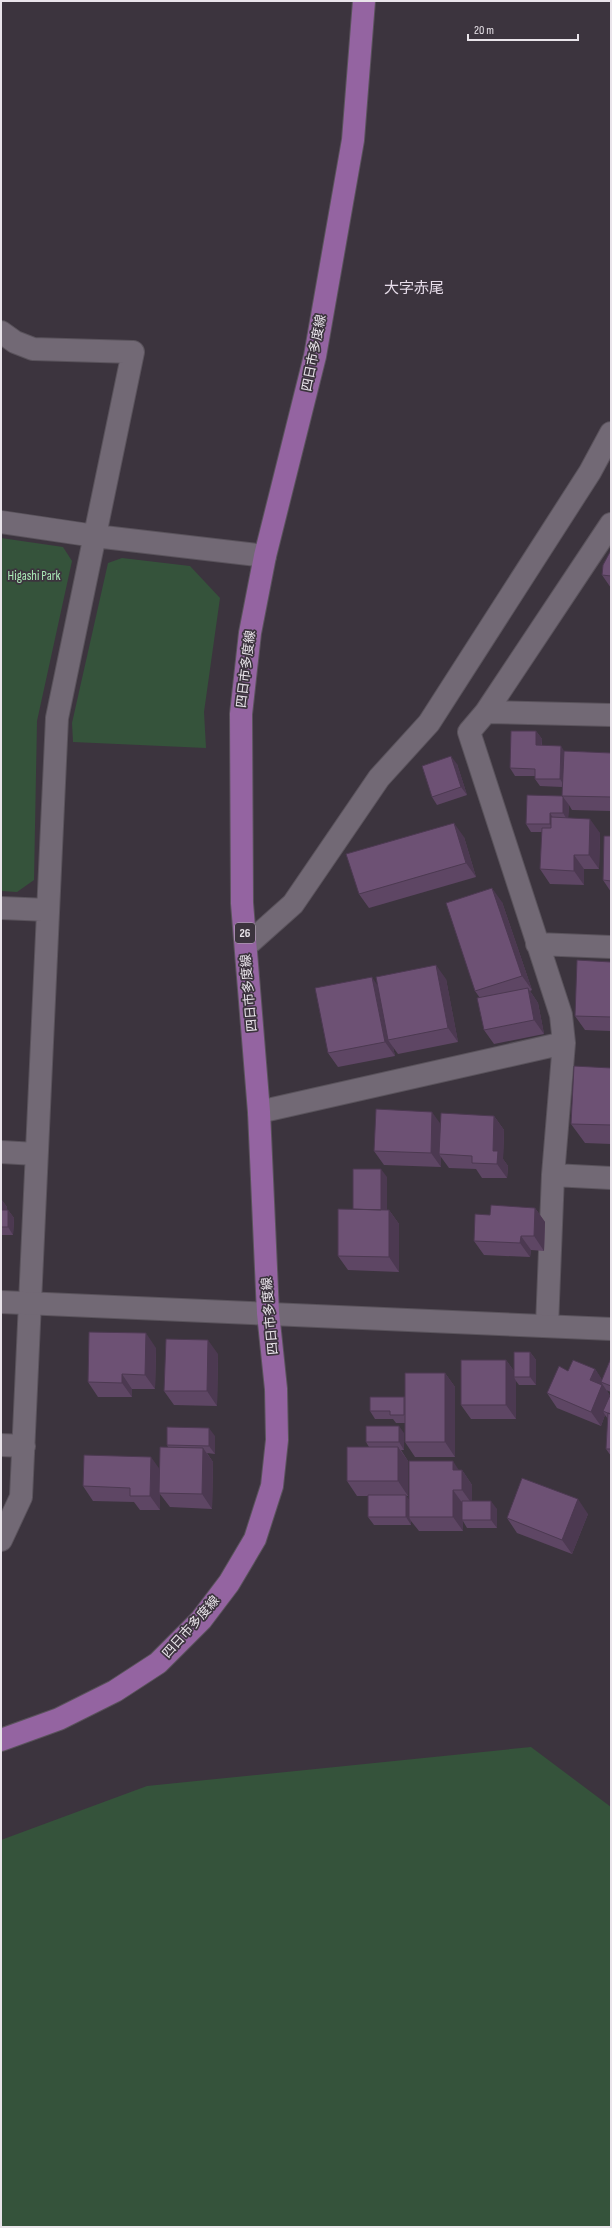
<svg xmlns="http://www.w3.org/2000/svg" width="612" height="2228" font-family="'Sofia Sans Condensed','Noto Sans JP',sans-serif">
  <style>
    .green { fill: #35533b }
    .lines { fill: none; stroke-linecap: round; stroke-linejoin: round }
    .minor-casing { stroke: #5a535c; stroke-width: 24 }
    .tertiary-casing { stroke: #5a535c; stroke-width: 24 }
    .primary-casing { stroke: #5a535c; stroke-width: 24 }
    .minor { stroke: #726975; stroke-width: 22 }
    .tertiary { stroke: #726975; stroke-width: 22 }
    .primary { stroke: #9464a1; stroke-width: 22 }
    .wall { fill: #5e4664 }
    .shaded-wall { fill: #4c3951 }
    .building { fill: #6d5174; stroke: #4c3951 }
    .labels { text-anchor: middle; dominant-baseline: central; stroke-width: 3.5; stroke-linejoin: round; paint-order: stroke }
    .shield { fill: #3c343e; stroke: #b5afb6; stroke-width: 1 }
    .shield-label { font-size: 12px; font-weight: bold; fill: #e9e4ea }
    .street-label { font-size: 13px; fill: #e9e4ea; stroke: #3c343e }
    .park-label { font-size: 13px; fill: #abeab7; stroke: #3c343e }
    .quarter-label { font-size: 15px; fill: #e7ddea; stroke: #3c343e }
  </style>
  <rect width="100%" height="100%" fill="#3c343e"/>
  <path class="green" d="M 1,538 L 63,547 L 72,561 L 37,721 L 34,880 L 17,892 L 1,891 Z
    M 122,558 L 190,566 L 220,598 L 204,712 L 206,748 L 73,742 L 72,723 L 108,563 Z
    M 531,1747 L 611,1807 L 611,2227 L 1,2227 L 1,1840 L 147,1786 Z"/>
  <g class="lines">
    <g class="minor-casing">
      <path id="minor" d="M 1,332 L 15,342 L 33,349 L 133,352 L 57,718 L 21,1497 L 1,1540
        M 1,522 L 95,536 L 265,556
        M 486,712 L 611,715
        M 1,908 L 48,910
        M 537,944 L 611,947
        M 246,946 L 293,904 L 379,778 L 429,723 L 590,472 L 611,433
        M 259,1112 L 564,1043
        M 1,1152 L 36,1154
        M 553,1175 L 611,1178
        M 547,1326 L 553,1175 L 564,1043 L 561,1015 L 469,732 L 486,712 L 611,524
        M 1,1445 L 24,1446"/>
    </g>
    <g class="tertiary-casing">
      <path id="tertiary" d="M 1,1302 L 611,1329"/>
    </g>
    <g class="primary-casing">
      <path id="primary" d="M 1,1740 L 59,1719 L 115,1691 L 158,1663 L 201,1620 L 229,1583 L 255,1539 L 272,1486 L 277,1440 L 276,1389 L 268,1313 L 259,1112 L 242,903 L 241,714 L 250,633 L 265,556 L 315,356 L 353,140 L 364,1"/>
    </g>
    <use href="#minor" class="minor"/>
    <use href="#tertiary" class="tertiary"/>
    <use href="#primary" class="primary"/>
  </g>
  <path class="wall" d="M 611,550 L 611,588 L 602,575 Z
    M 536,731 L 542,739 L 542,746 L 564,751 L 611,753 L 611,811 L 572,810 L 569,805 L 568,818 L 600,833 L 599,869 L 584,869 L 584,885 L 550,884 L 540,869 L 542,832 L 531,832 L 526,824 L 562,796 L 562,787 L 540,786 L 535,779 L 535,776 L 515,776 L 510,768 Z
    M 457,764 L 467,795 L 437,805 L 432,797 Z
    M 611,836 L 611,892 L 603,880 Z
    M 464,837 L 476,877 L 369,908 L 359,894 Z
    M 502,902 L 532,990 L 530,991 L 538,1003 L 544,1034 L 494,1044 L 484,1030 L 480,998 L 475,991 Z
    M 611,962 L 611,1031 L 585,1030 L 575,1016 Z
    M 446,979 L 458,1042 L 398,1054 L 393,1047 L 395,1056 L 338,1067 L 328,1053 L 377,984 Z
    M 611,1068 L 611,1144 L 585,1143 L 571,1124 Z
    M 494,1116 L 504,1130 L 503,1159 L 508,1166 L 507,1178 L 482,1178 L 476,1169 L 449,1168 L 441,1157 L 441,1167 L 384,1165 L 374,1151 L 440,1124 Z
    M 387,1177 L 387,1210 L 389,1210 L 399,1224 L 399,1272 L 348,1270 L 338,1256 L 353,1209 Z
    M 1,1199 L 7,1207 L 7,1210 L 8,1210 L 14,1218 L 13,1235 L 1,1235 Z
    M 535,1208 L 545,1222 L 544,1251 L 531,1250 L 530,1257 L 484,1255 L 474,1241 L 490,1215 Z
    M 156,1348 L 155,1389 L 132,1389 L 132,1397 L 98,1397 L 88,1382 Z
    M 530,1352 L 536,1360 L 536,1385 L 519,1385 L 516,1381 L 516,1419 L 471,1419 L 461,1405 L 506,1360 L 514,1371 Z
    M 218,1354 L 217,1406 L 174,1405 L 164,1391 Z
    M 611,1358 L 611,1392 L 606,1390 L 604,1386 L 610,1396 L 611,1393 L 611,1456 L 606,1449 L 608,1419 L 605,1415 L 601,1426 L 557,1408 L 547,1393 L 568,1371 L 595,1369 L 602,1380 Z
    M 445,1373 L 455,1387 L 455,1457 L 415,1457 L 405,1442 L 405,1423 L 396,1423 L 393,1419 L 375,1419 L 370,1411 L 404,1397 Z
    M 404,1433 L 404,1450 L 401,1450 L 408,1461 L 408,1496 L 406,1496 L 409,1500 L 459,1470 L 462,1470 L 472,1485 L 472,1501 L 497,1509 L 497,1528 L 467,1528 L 463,1521 L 463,1531 L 419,1531 L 411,1521 L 411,1525 L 374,1525 L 368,1517 L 368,1496 L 357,1496 L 347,1481 L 369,1447 L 366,1442 Z
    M 215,1436 L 215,1454 L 207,1453 L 213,1462 L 212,1509 L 170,1507 L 160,1494 L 160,1510 L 140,1510 L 134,1502 L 93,1501 L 83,1486 L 160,1470 L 168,1447 L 167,1445 Z
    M 588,1514 L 572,1554 L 517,1533 L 507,1518 Z"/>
  <path class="shaded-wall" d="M 536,731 L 542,739 L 541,753 L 536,745 Z
    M 561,746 L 566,754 L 565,787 L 560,779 Z
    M 451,756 L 457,764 L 467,795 L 461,787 Z
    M 563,797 L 569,805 L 568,821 L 563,813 Z
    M 550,813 L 555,821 L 555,832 L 550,824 Z
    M 590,819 L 600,833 L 599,869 L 589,855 Z
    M 454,823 L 464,837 L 476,877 L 466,863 Z
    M 574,855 L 584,869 L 584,885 L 574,871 Z
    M 492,888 L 502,902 L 532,990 L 522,976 Z
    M 436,965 L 446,979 L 458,1042 L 448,1028 Z
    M 372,977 L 382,992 L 388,1040 L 393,1047 L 395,1056 L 385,1042 Z
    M 528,988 L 538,1003 L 544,1034 L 534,1020 Z
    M 432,1112 L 442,1126 L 439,1154 L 441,1157 L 441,1167 L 431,1153 Z
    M 494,1116 L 504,1130 L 503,1159 L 508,1166 L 507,1178 L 497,1164 L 493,1151 Z
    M 381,1169 L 387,1177 L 387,1218 L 381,1210 Z
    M 1,1199 L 7,1207 L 7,1218 L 1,1210 Z
    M 535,1208 L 545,1222 L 544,1251 L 534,1236 Z
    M 8,1210 L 14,1218 L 13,1235 L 8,1227 Z
    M 389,1210 L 399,1224 L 399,1272 L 389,1257 Z
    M 521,1236 L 531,1250 L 530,1257 L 520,1243 Z
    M 146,1333 L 156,1348 L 155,1389 L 145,1375 Z
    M 208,1340 L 218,1354 L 217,1406 L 207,1391 Z
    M 530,1352 L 536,1360 L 536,1385 L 530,1377 Z
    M 506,1360 L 516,1374 L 514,1377 L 516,1381 L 516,1419 L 506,1405 Z
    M 595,1369 L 605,1384 L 601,1382 L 611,1397 L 603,1411 L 605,1415 L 601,1426 L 591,1412 L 590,1380 Z
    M 445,1373 L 455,1387 L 455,1457 L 445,1442 Z
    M 122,1374 L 132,1389 L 132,1397 L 122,1383 Z
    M 399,1426 L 404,1433 L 404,1450 L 399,1442 Z
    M 209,1428 L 215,1436 L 215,1454 L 209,1446 Z
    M 398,1447 L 408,1461 L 408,1496 L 398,1481 Z
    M 203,1448 L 213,1462 L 212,1509 L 202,1494 Z
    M 151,1457 L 161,1471 L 159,1493 L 160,1494 L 160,1510 L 150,1496 Z
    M 453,1461 L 462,1475 L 462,1470 L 472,1485 L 472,1504 L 462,1490 L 453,1470 Z
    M 453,1490 L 463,1504 L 462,1520 L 463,1521 L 463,1531 L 453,1517 Z
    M 406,1495 L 411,1503 L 409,1517 L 411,1521 L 411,1525 L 406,1517 Z
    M 578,1499 L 588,1514 L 572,1554 L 562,1540 Z
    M 491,1501 L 497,1509 L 497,1528 L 491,1520 Z"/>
  <path class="building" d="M 611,550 L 611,576 L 602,575 L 603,565 Z
    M 511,731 L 536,731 L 536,745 L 561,746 L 560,779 L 535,779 L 535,769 L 510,768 Z
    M 564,751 L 611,753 L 611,797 L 562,796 Z
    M 451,756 L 461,787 L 432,797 L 422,766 Z
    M 527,795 L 562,796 L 563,797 L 563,813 L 550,813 L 550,824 L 526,824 Z
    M 551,817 L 590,819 L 589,855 L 574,855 L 574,871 L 540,869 L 542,828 L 551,828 Z
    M 454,823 L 466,863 L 359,894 L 346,854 Z
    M 604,836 L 611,836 L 611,881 L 603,880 Z
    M 492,888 L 522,976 L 475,991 L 446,903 Z
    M 577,960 L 611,962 L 611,1017 L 575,1016 Z
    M 436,965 L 448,1028 L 388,1040 L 376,977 Z
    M 372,977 L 385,1042 L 328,1053 L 315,988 Z
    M 528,988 L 534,1020 L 484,1030 L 477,998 Z
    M 574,1066 L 611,1068 L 611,1125 L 571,1124 Z
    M 376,1109 L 432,1112 L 431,1153 L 374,1151 Z
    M 441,1113 L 494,1116 L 493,1151 L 498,1151 L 497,1164 L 472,1163 L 472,1156 L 439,1154 Z
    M 353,1169 L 381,1169 L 381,1210 L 353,1209 Z
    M 1,1199 L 1,1210 L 8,1210 L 8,1227 L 1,1227 Z
    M 491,1205 L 535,1208 L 534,1236 L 521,1236 L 520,1243 L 474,1241 L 475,1214 L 490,1215 Z
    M 338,1209 L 389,1210 L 389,1257 L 338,1256 Z
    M 89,1332 L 146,1333 L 145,1375 L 122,1374 L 122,1383 L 88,1382 Z
    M 166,1339 L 208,1340 L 207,1391 L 164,1391 Z
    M 514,1352 L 530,1352 L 530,1377 L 514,1377 Z
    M 611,1358 L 611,1386 L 601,1382 Z
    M 461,1360 L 506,1360 L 506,1405 L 461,1405 Z
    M 573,1360 L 595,1369 L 590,1380 L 602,1385 L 591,1412 L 547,1393 L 559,1366 L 568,1371 Z
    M 405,1373 L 445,1373 L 445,1442 L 405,1442 Z
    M 611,1393 L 611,1412 L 610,1414 L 603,1411 Z
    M 370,1397 L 404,1397 L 404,1415 L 390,1415 L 390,1411 L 370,1411 Z
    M 608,1413 L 611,1414 L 611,1449 L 606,1449 Z
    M 366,1426 L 399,1426 L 399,1442 L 366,1442 Z
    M 167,1427 L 209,1428 L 209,1446 L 167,1445 Z
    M 160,1447 L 203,1448 L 202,1494 L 159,1493 Z
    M 347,1447 L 398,1447 L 398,1481 L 347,1481 Z
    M 84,1455 L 151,1457 L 150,1496 L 130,1496 L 130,1488 L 83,1486 Z
    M 409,1461 L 453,1461 L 453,1470 L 462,1470 L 462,1490 L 453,1490 L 453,1517 L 409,1517 Z
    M 522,1478 L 578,1499 L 562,1540 L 507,1518 Z
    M 368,1495 L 406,1495 L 406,1517 L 368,1517 Z
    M 462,1501 L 491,1501 L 491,1520 L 462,1520 Z"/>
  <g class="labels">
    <rect class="shield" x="235" y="923" width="20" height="20" rx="3"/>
    <g class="shield-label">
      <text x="245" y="933">26</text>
    </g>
    <g class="street-label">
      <text transform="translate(314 353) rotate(-79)">四日市多度線</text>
      <text transform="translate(246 669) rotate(-83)">四日市多度線</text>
      <text transform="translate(249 993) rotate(-95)">四日市多度線</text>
      <text transform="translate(270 1316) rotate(-95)">四日市多度線</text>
      <text transform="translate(191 1627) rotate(-48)">四日市多度線</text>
    </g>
    <g class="park-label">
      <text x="34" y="576">Higashi Park</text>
    </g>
    <g class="quarter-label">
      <text x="414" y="288">大字赤尾</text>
    </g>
  </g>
  <rect width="612" height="2228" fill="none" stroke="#e9e4ea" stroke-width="4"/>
  <path d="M468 34v6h110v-6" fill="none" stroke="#e9e4ea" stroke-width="2"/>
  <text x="474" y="34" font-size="12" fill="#e9e4ea" stroke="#3c343e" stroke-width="3" paint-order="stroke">20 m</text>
</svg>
